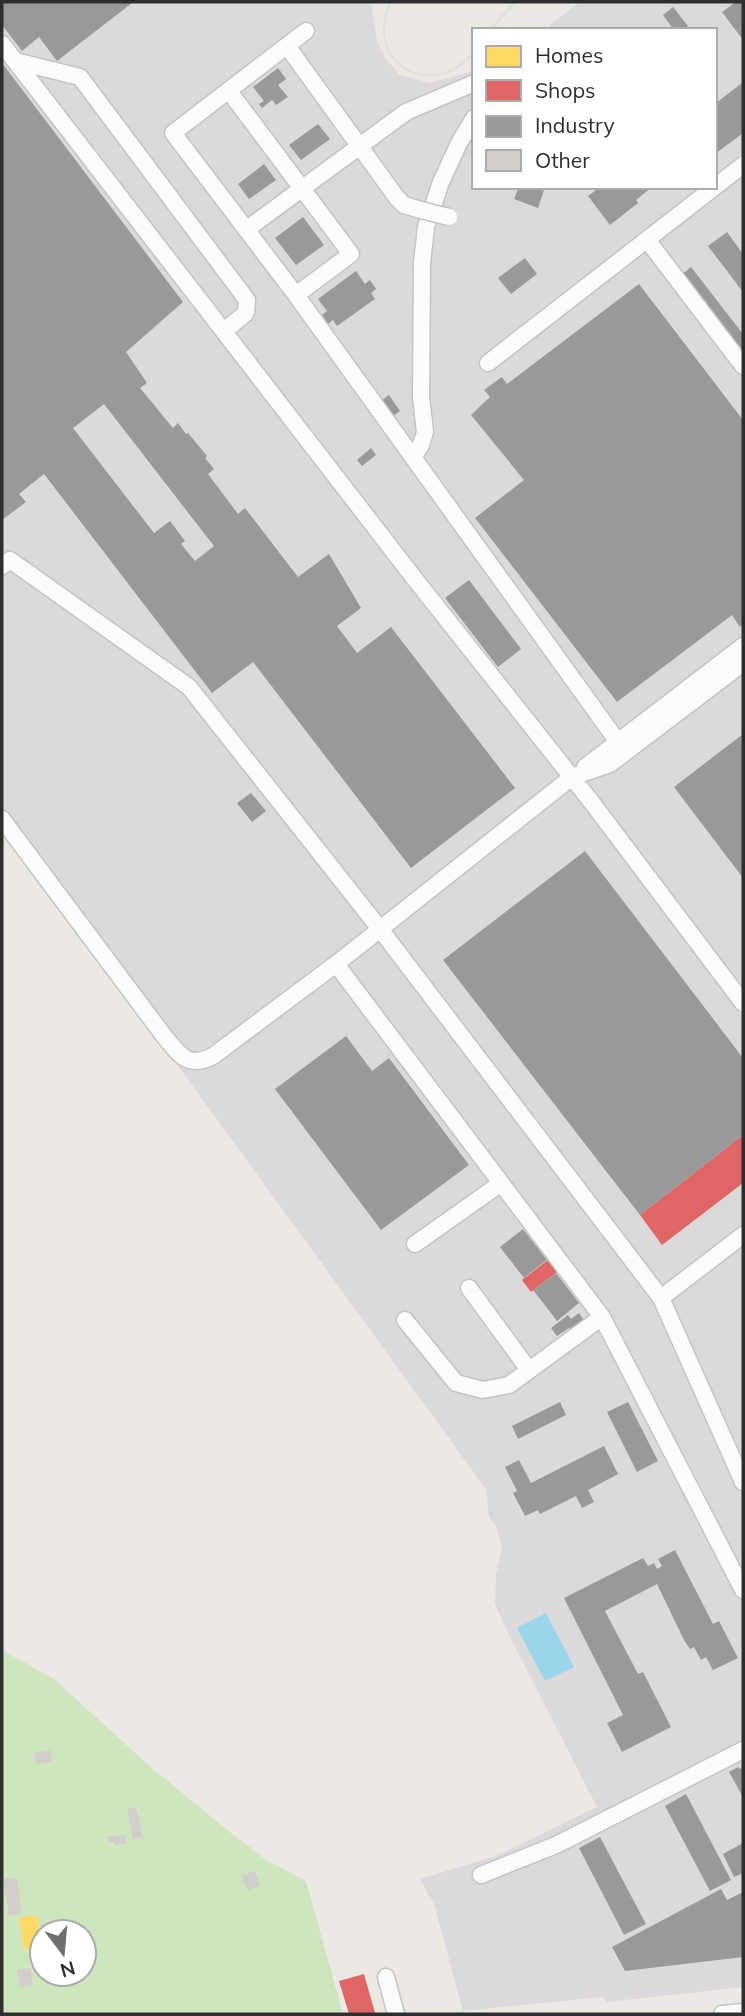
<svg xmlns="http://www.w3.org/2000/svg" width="745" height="2016" font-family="Mulish,sans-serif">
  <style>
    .industrial { fill: #dcd9db }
    .green { fill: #cee6be; fill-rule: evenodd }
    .water { fill: #99d6ec }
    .homes { fill: #ffd966 }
    .shops { fill: #e06666 }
    .industry { fill: #999; fill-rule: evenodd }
    .building { fill: #d1cecb }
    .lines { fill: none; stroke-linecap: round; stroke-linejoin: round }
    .minor-casing { stroke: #c5c4c5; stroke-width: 19 }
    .minor { stroke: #fcfcfb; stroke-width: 16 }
    .tram { stroke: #dfdfe1; stroke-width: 2 }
    .minor-bridge-casing { stroke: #c5c4c5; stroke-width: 19; stroke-linecap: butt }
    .minor-bridge { stroke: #fcfcfb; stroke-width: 16 }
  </style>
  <rect width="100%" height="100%" fill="#ece8e4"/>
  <path class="industrial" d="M 2,2 L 371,2 L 377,41 L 386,59 L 400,75 L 430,83 L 474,71 L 474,187 L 715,187 L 715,30 L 544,30 L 579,2 L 743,2 L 743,1987 L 607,2002 L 603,1997 L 463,2011 L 434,1904 L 420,1879 L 496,1856 L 597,1807 L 508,1633 L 495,1604 L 496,1574 L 502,1547 L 496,1526 L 489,1517 L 486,1489 L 2,824 Z"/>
  <path class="green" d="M 2,1650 L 54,1679 L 154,1770 L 231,1833 L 268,1861 L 306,1881 L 343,2014 L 2,2014 ZM 42,1932 L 84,1932 L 84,1974 L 42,1974 Z"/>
  <path class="water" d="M 546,1613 L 574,1667 L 545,1681 L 517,1628 Z"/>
  <path class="homes" d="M 37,1915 L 42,1947 L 24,1949 L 19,1918 Z"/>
  <path class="shops" d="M 743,1135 L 743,1183 L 662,1245 L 640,1215 Z
    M 548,1260 L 557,1272 L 531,1292 L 522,1280 Z
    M 364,1974 L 375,2013 L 349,2014 L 339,1981 Z"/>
  <path class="industry" d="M 2,2 L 131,2 L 132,3 L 57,61 L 39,37 L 22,51 L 2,25 Z
    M 736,2 L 743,2 L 743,40 L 722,12 Z
    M 673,7 L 688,26 L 683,30 L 674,30 L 663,15 Z
    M 2,63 L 183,302 L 126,352 L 147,383 L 140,388 L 173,428 L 178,423 L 186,434 L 188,433 L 207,456 L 205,458 L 214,469 L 208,474 L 238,514 L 245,508 L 298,577 L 329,554 L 361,608 L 337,626 L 357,653 L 391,627 L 515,788 L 411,868 L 253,662 L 212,693 L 44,474 L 19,494 L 26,502 L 2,520 ZM 104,404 L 214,546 L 195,561 L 181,544 L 185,541 L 170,521 L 154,533 L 73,428 Z
    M 278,68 L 286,79 L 278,85 L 288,97 L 276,105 L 272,100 L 262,108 L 259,104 L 264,101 L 253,87 Z
    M 743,82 L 743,133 L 715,154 L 715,104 Z
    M 318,124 L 330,139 L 301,160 L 289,145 Z
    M 264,164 L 276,180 L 249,199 L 238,184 Z
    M 519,187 L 545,187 L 538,208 L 514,199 Z
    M 600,187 L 652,187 L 636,200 L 638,203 L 610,225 L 588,196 Z
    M 303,217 L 324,245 L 296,265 L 275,238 Z
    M 727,232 L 743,254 L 743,292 L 708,246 Z
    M 525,258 L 537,274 L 511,294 L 498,278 Z
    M 691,267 L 743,334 L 743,358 L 680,276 Z
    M 356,271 L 365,284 L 370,280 L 376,289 L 371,293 L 375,299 L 337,326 L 333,320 L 328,324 L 322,315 L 327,311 L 318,299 Z
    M 639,284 L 743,420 L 743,624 L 740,627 L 732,615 L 617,702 L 475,518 L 524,480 L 471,415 L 490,397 L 484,390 L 502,377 L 507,384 Z
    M 389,395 L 400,411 L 393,416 L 381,401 Z
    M 371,448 L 376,455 L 362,466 L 357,460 Z
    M 469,580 L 521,649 L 498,667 L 445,598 Z
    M 743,734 L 743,878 L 674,787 Z
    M 251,793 L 266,811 L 252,822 L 237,803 Z
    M 585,851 L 743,1058 L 743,1135 L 640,1215 L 443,960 Z
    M 346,1036 L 372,1071 L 389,1058 L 469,1165 L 381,1230 L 275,1089 Z
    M 523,1229 L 547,1260 L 524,1278 L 500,1247 Z
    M 556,1273 L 579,1303 L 557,1321 L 533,1290 Z
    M 579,1313 L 584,1320 L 570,1330 L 569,1328 L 557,1336 L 551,1328 L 568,1315 L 571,1319 Z
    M 560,1402 L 566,1415 L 518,1439 L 512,1426 Z
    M 628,1402 L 658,1461 L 637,1472 L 607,1412 Z
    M 604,1446 L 618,1474 L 588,1490 L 594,1502 L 582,1508 L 576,1496 L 540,1514 L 538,1510 L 525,1516 L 513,1493 L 517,1491 L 505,1467 L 519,1460 L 531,1483 Z
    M 675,1550 L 713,1624 L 719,1621 L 738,1658 L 713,1670 L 706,1657 L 701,1660 L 694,1647 L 690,1649 L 684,1640 L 657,1584 L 605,1611 L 638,1674 L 643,1672 L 671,1727 L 622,1752 L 607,1723 L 623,1715 L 564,1598 L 643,1558 L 648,1566 L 654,1563 L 657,1569 L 662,1566 L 658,1559 Z
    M 738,1767 L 740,1769 L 743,1767 L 743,1797 L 729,1772 Z
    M 686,1794 L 731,1880 L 710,1891 L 665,1806 Z
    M 600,1837 L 646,1924 L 624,1935 L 579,1848 Z
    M 743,1843 L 743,1873 L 734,1877 L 723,1854 Z
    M 721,1889 L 727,1900 L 743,1892 L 743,1957 L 625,1971 L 612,1947 Z"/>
  <path class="building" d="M 50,1750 L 52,1762 L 36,1764 L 34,1752 Z
    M 136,1807 L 143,1837 L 133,1839 L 127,1809 Z
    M 126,1835 L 126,1844 L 114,1845 L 114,1842 L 108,1842 L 107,1836 Z
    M 255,1871 L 260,1886 L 247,1890 L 242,1875 Z
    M 17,1878 L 22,1913 L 9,1916 L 3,1879 Z
    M 30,1968 L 33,1985 L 20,1988 L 17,1970 Z"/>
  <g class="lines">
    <g class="minor-casing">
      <path id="minor" d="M 306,31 L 173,133 L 296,295 L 618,742
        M 2,44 L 414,578 L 593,804 L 743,1003
        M 287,46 L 397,198 L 404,205 L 421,210
        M 15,61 L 80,77 L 247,300 L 246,313 L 224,331
        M 229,91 L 351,254 L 296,295
        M 247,229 L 406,112 L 474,83
        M 648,241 L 743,366
        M 488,363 L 743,165
        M 413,458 L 421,445 L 425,432 L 421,397 L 422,263 L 426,227 L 441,182 L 459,143 L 474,118
        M 2,566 L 10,560 L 189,687 L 380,929 L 661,1298 L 743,1482
        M 743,663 L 610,764 L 572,777 L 336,964 L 602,1317 L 743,1590
        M 585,767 L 743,646
        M 2,819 L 164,1036 C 180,1055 187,1069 213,1056 L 336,964
        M 415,1244 L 500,1184
        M 469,1288 L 529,1370
        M 661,1298 L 743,1235
        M 405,1320 L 456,1383 L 483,1390 L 509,1385 L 602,1317
        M 481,1875 L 556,1845 L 743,1750
        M 386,1977 L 396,2014
        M 722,2014 L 743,2012"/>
    </g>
    <use href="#minor" class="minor"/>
    <path class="tram" d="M 391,2 C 361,61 432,104 474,52
      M 490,30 L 515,2"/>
    <g class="minor-bridge-casing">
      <path id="minor-bridge" d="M 421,210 L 449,217"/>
    </g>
    <use href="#minor-bridge" class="minor-bridge"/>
  </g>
  <rect width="745" height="2016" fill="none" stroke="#2e2e2e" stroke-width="7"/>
  <rect x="472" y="28" width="245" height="161" fill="#ffffff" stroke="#ababab" stroke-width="2"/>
  <rect x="486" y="46" width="35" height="21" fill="#ffd966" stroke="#ababab" stroke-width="2"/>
  <text x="535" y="63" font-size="21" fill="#2e2e2e">Homes</text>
  <rect x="486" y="80" width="35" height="21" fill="#e06666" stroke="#ababab" stroke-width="2"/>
  <text x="535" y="98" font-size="21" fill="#2e2e2e">Shops</text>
  <rect x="486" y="116" width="35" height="21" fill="#999999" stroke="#ababab" stroke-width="2"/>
  <text x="535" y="133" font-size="21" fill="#2e2e2e">Industry</text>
  <rect x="486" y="150" width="35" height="21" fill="#d1cecb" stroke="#ababab" stroke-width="2"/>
  <text x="535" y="168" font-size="21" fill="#2e2e2e">Other</text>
  <g transform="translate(63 1953) rotate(164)"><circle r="33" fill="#ffffff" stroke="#ababab" stroke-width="2"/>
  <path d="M0-5L12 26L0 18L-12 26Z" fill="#706f6e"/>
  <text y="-10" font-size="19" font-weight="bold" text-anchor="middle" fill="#2e2e2e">N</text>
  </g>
</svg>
